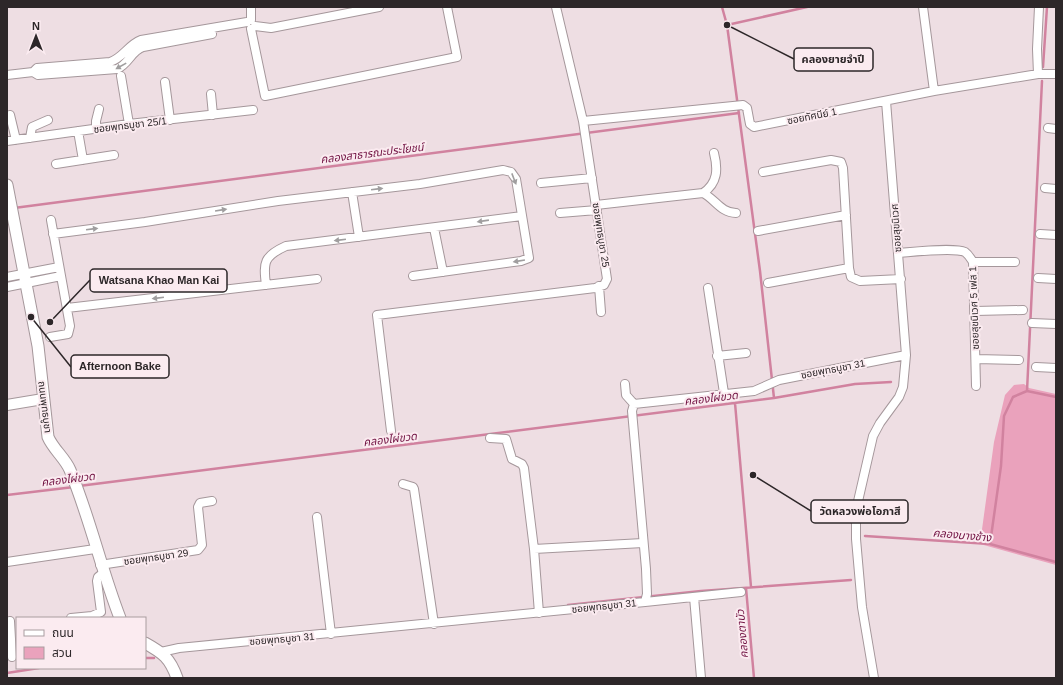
<svg xmlns="http://www.w3.org/2000/svg" width="1063" height="685" font-family="Helvetica,'Noto Sans Thai',sans-serif">
  <style>
    .green { fill: #eaa2bc }
    .lines { fill: none; stroke-linecap: round; stroke-linejoin: round }
    .stream { stroke: #d1829f; stroke-width: 2.5 }
    .minor-casing { stroke: #a5979b; stroke-width: 10 }
    .tertiary-casing { stroke: #a5979b; stroke-width: 12 }
    .secondary-casing { stroke: #a5979b; stroke-width: 13 }
    .minor { stroke: #fff; stroke-width: 8 }
    .tertiary { stroke: #fff; stroke-width: 10 }
    .secondary { stroke: #fff; stroke-width: 11 }
    .oneway { fill: #a09e9f }
    .labels { text-anchor: middle; dominant-baseline: central; stroke-width: 4; stroke-linejoin: round; paint-order: stroke }
    .street-label { font-size: 10px; fill: #2d2729; stroke: #fbebf0 }
    .water-label { font-size: 11px; font-style: italic; fill: #6e0e3f; stroke: #fbebf0 }
    .leader { fill: none; stroke: #2d2729; stroke-width: 1.5 }
    .callout-dot { fill: #2d2729; stroke: #fbebf0; stroke-width: 1.5 }
    .callout { fill: #fbebf0; stroke: #2d2729; stroke-width: 1.5 }
    .callout-label { font-size: 11px; text-anchor: middle; font-weight: bold; fill: #2d2729 }
  </style>
  <rect width="100%" height="100%" fill="#eedee3"/>
  <path class="green" d="M 1024,384 L 1029,388 L 1056,394 L 1056,565 L 980,544 L 994,442 L 1005,395 L 1014,385 Z"/>
  <g class="lines">
    <path class="stream" d="M 722,7 L 727,25 L 760,271 L 774,398
      M 727,25 L 807,7
      M 1043,67 L 1047,7
      M 14,208 L 739,113
      M 1027,391 L 1056,397
      M 735,403 L 751,587
      M 79,486 L 774,398 L 855,384 L 891,382
      M 7,495 L 74,487
      M 865,536 L 990,544 L 1056,562
      M 990,544 L 1001,466 L 1004,416 L 1013,397 L 1027,391 L 1042,81
      M 746,588 L 754,678
      M 568,605 L 701,591 L 851,580
      M 145,658 L 154,658
      M 7,673 L 39,668"/>
    <g class="minor-casing">
      <path id="minor" d="M 923,7 L 934,91
        M 251,20 L 251,7
        M 255,26 L 271,28 L 379,7
        M 251,29 L 265,96 L 457,57 L 447,7
        M 33,72 L 38,75 L 117,69 C 129,64 131,51 143,47 L 212,34
        M 1038,74 L 1037,49 L 1039,7
        M 7,75 L 33,72 L 37,68 L 110,62 C 123,58 128,45 141,40 L 247,22
        M 121,76 L 129,124
        M 165,82 L 170,120
        M 211,94 L 213,115
        M 10,115 L 16,140
        M 583,121 L 743,105 L 747,108 L 750,124 L 754,127 L 934,91 L 1038,74 L 1056,74
        M 1048,128 L 1056,129
        M 96,129 L 96,121 L 99,109
        M 78,131 L 83,160
        M 30,138 L 32,127 L 48,120
        M 7,141 L 129,124 L 253,110
        M 56,164 L 114,155
        M 763,172 L 831,160 L 841,162 L 843,168 L 849,268 L 851,277 L 860,281 L 901,279
        M 541,183 L 592,178
        M 1045,188 L 1056,189
        M 352,192 L 359,237
        M 703,193 C 718,183 718,169 714,153
        M 596,205 L 703,193 C 715,199 721,213 736,213
        M 560,213 L 597,210
        M 434,228 L 443,272
        M 758,231 L 846,215
        M 53,234 L 145,222 L 278,201 L 420,184 L 503,170 L 511,172 L 516,179 L 529,258 L 521,261 L 413,276
        M 1040,234 L 1056,235
        M 898,253 C 912,252 954,247 965,252 C 969,255 971,259 973,262 L 976,386
        M 973,262 L 1015,262
        M 7,277 L 59,267
        M 1038,278 L 1056,279
        M 768,283 L 849,268
        M 266,285 C 263,262 264,256 286,246 L 522,216
        M 599,286 L 601,312
        M 7,287 L 61,276
        M 708,288 L 724,393
        M 67,308 L 317,279
        M 975,311 L 1023,310
        M 1032,323 L 1056,324
        M 50,337 L 68,334 L 70,326 L 51,220
        M 717,356 L 746,353
        M 976,359 L 1019,360
        M 1036,367 L 1056,368
        M 625,384 L 626,395 L 634,404
        M 391,431 L 377,315 L 595,288 L 604,285 L 607,279 L 583,121 L 556,7
        M 490,438 L 506,439 L 512,459 L 522,464 L 524,468 L 534,549
        M 403,484 L 413,487 L 414,489 L 434,624
        M 317,517 L 331,634
        M 7,562 L 95,549
        M 100,565 L 198,550 L 202,545 L 198,507 L 200,503 L 212,501
        M 694,597 L 701,678
        M 645,602 L 741,592
        M 539,613 L 534,549 L 643,543
        M 71,618 L 92,616 L 101,612 L 97,581 L 98,577 L 103,573
        M 10,621 L 12,657
        M 161,652 L 179,648 L 645,602 L 647,594 L 646,569 L 632,411 L 634,404 L 754,391 L 779,380 L 906,355
        M 874,678 L 862,607 L 856,539 L 856,510 L 873,436 L 880,423 L 899,397 L 903,387 L 906,355 L 886,101"/>
    </g>
    <g class="tertiary-casing">
      <path id="tertiary" d="M 7,405 L 43,399"/>
    </g>
    <g class="secondary-casing">
      <path id="secondary" d="M 7,185 L 38,346 L 48,437 C 53,449 65,458 70,470 C 90,518 101,569 120,618
        M 145,643 C 163,653 170,658 177,678"/>
    </g>
    <use href="#minor" class="minor"/>
    <use href="#tertiary" class="tertiary"/>
    <use href="#secondary" class="secondary"/>
  </g>
  <defs><path id="oneway-solid" d="M-6-.8H1V-3.2L6.5 0L1 3.2V.8H-6Z"/></defs>
  <g class="oneway">
    <use href="#oneway-solid" transform="translate(121 66) rotate(151)"/>
    <use href="#oneway-solid" transform="translate(514 179) rotate(69)"/>
    <use href="#oneway-solid" transform="translate(377 189) rotate(-7)"/>
    <use href="#oneway-solid" transform="translate(221 210) rotate(-9)"/>
    <use href="#oneway-solid" transform="translate(483 221) rotate(172)"/>
    <use href="#oneway-solid" transform="translate(92 229) rotate(-7)"/>
    <use href="#oneway-solid" transform="translate(340 240) rotate(173)"/>
    <use href="#oneway-solid" transform="translate(519 261) rotate(171)"/>
    <use href="#oneway-solid" transform="translate(158 298) rotate(173)"/>
  </g>
  <g class="labels">
    <g class="street-label">
      <text transform="translate(812 116) rotate(-11)">ซอยทัศนีย์ 1</text>
      <text transform="translate(130 125) rotate(-7)">ซอยพุทธบูชา 25/1</text>
      <text transform="translate(896 228) rotate(-94)">ซอยสุขนิเวศ</text>
      <text transform="translate(601 235) rotate(81)">ซอยพุทธบูชา 25</text>
      <text transform="translate(974 308) rotate(-92)">ซอยสุขนิเวศ 5 เฟส 1</text>
      <text transform="translate(833 369) rotate(-11)">ซอยพุทธบูชา 31</text>
      <text transform="translate(45 407) rotate(83)">ถนนพุทธบูชา</text>
      <text transform="translate(156 557) rotate(-8)">ซอยพุทธบูชา 29</text>
      <text transform="translate(604 606) rotate(-6)">ซอยพุทธบูชา 31</text>
      <text transform="translate(282 639) rotate(-5)">ซอยพุทธบูชา 31</text>
    </g>
    <g class="water-label">
      <text transform="translate(372 153) rotate(-7)">คลองสาธารณะประโยชน์</text>
      <text transform="translate(711 398) rotate(-7)">คลองไผ่ขวด</text>
      <text transform="translate(390 439) rotate(-7)">คลองไผ่ขวด</text>
      <text transform="translate(68 479) rotate(-7)">คลองไผ่ขวด</text>
      <text transform="translate(962 535) rotate(5)">คลองบางช้าง</text>
      <text transform="translate(742 634) rotate(-95)">คลองตาบัว</text>
    </g>
  </g>
  <path class="leader" d="M727 25L794 59M50 322L90 280M31 317L71 367M753 475L811 511"/>
  <g class="callout-dot">
    <circle cx="727" cy="25" r="4"/>
    <circle cx="50" cy="322" r="4"/>
    <circle cx="31" cy="317" r="4"/>
    <circle cx="753" cy="475" r="4"/>
  </g>
  <g class="callout">
    <rect x="794" y="48" width="79" height="23" rx="4"/>
    <rect x="90" y="269" width="137" height="23" rx="4"/>
    <rect x="71" y="355" width="98" height="23" rx="4"/>
    <rect x="811" y="500" width="97" height="23" rx="4"/>
  </g>
  <g class="callout-label">
    <text x="833" y="63">คลองยายจำปี</text>
    <text x="159" y="284">Watsana Khao Man Kai</text>
    <text x="120" y="370">Afternoon Bake</text>
    <text x="860" y="515">วัดหลวงพ่อโอภาสี</text>
  </g>
  <rect width="1063" height="685" fill="none" stroke="#2d2729" stroke-width="16"/>
  <rect x="16" y="617" width="130" height="52" fill="#fbebf0" stroke="#a99da0"/>
  <rect x="24" y="630" width="20" height="6" fill="#ffffff" stroke="#a99da0"/>
  <text x="52" y="637" font-size="12" fill="#2d2729">ถนน</text>
  <rect x="24" y="647" width="20" height="12" fill="#eaa2bc" stroke="#a99da0"/>
  <text x="52" y="657" font-size="12" fill="#2d2729">สวน</text>
  <g transform="translate(36 36)" stroke="#fbebf0" stroke-width="3" paint-order="stroke">
  <path d="M0-3L7 15L0 10L-7 15Z" fill="#2d2729"/>
  <text y="-6" font-size="11" font-weight="bold" text-anchor="middle" fill="#2d2729">N</text>
  </g>
</svg>
